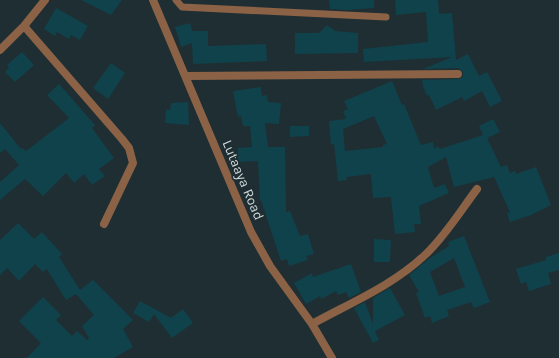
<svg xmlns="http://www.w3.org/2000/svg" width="559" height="358" font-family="Karla,sans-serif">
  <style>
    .building { fill: #10424c; fill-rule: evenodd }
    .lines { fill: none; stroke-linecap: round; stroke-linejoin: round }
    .lane { stroke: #8b6246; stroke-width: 7 }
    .street { stroke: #8b6246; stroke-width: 8 }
    .labels { text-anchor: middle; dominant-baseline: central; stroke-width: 3.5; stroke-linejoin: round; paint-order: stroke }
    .street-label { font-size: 14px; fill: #cdd7d9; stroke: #1f2e32 }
  </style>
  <rect width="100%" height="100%" fill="#1f2e32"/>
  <path class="building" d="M 81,0 L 122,0 L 111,15 Z
    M 329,0 L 374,0 L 374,8 L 347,10 L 330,9 Z
    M 395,0 L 438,0 L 439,14 L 452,13 L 456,60 L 468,54 L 479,76 L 487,72 L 502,101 L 490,107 L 482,91 L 464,101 L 462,97 L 436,110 L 429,95 L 427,96 L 423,86 L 422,80 L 458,79 L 463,77 L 463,72 L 458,68 L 423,69 L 452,57 L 364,62 L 363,49 L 428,42 L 426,12 L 396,15 Z
    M 56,8 L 88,26 L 80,40 L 71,35 L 69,39 L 57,32 L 55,36 L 44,29 Z
    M 190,23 L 192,31 L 208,31 L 208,46 L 266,44 L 267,61 L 193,64 L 192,43 L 181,47 L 175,27 Z
    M 327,25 L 335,31 L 358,33 L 358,53 L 295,54 L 295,33 L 319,33 Z
    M 22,52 L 34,65 L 15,82 L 5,72 L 9,68 L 7,65 Z
    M 111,63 L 125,73 L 108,99 L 93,88 Z
    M 392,81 L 402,105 L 404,104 L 421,145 L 433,142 L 434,149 L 438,146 L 440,149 L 483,135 L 479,126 L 493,119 L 500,132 L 487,138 L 501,167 L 507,165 L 510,173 L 515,171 L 516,174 L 536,167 L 551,205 L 531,215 L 510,222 L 507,213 L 510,212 L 494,177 L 454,187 L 446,157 L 428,167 L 434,188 L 445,184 L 449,193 L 419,206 L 421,224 L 414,224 L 415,232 L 395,234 L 391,197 L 373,198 L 371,174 L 346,177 L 347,180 L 338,181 L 334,144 L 331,144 L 329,121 L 346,119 L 343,111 L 348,109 L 344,101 ZM 374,116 L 387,144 L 383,145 L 383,147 L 345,151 L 343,129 Z
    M 59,84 L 95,125 L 92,128 L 114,158 L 99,169 L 105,176 L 92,185 L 84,174 L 74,183 L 66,173 L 43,196 L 25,179 L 0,200 L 0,182 L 19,165 L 5,149 L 0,153 L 0,123 L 21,149 L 22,148 L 26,151 L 69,118 L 47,95 Z
    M 261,87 L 262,96 L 267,95 L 268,102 L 281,103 L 279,124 L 265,123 L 268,147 L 285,147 L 286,212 L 290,211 L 300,236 L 308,234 L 314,254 L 306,256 L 308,260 L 289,266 L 287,259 L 281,261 L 261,200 L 260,200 L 258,161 L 238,162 L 238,148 L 252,147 L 250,126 L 243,126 L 241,116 L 238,117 L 233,91 Z
    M 188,102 L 189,125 L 165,123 L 166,110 L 170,110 L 171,103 Z
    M 290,126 L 309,126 L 309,136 L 290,137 Z
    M 18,223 L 34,239 L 42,232 L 62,254 L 59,257 L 80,290 L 93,280 L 133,320 L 123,329 L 133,347 L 114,358 L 27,358 L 41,343 L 19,321 L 43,297 L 61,315 L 56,320 L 72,336 L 77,331 L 87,340 L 89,338 L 82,326 L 94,315 L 76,294 L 66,300 L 47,269 L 43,272 L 35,264 L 19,281 L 7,268 L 0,275 L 0,240 Z
    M 464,236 L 490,302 L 474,308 L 471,302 L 447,310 L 449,316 L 432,323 L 430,316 L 425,318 L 416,293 L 419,292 L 409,275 L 430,258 L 449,246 L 448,242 ZM 454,258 L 465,287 L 439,296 L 430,272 Z
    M 374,239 L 391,240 L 390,262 L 374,262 Z
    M 559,253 L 559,270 L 548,273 L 551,284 L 529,291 L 526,282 L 521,284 L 516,269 L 546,260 L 546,257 Z
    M 351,264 L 361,292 L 349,298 L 346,292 L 338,295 L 336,291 L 321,299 L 320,296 L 306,304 L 294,283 L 312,273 L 313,277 Z
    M 390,288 L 405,315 L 375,331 L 379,340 L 373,343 L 354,308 L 365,302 L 373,324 L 373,298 Z
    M 140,301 L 171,318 L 183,309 L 193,323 L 172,338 L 154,314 L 149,322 L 133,313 Z"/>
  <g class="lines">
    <path class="lane" d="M 176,0 L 182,7 L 386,17"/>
    <path class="street" d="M 153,0 L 251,232 L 270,266 L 312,324 L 332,358
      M 24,26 L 122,139 L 129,148 L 133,163 L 104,224
      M 0,50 L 24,26 L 45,0
      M 186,76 L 458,74
      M 312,324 C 350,303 394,285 426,254 C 446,235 461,210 477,189"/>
  </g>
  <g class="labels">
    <g class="street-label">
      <text transform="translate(243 180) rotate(67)">Lutaaya Road</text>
    </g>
  </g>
</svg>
